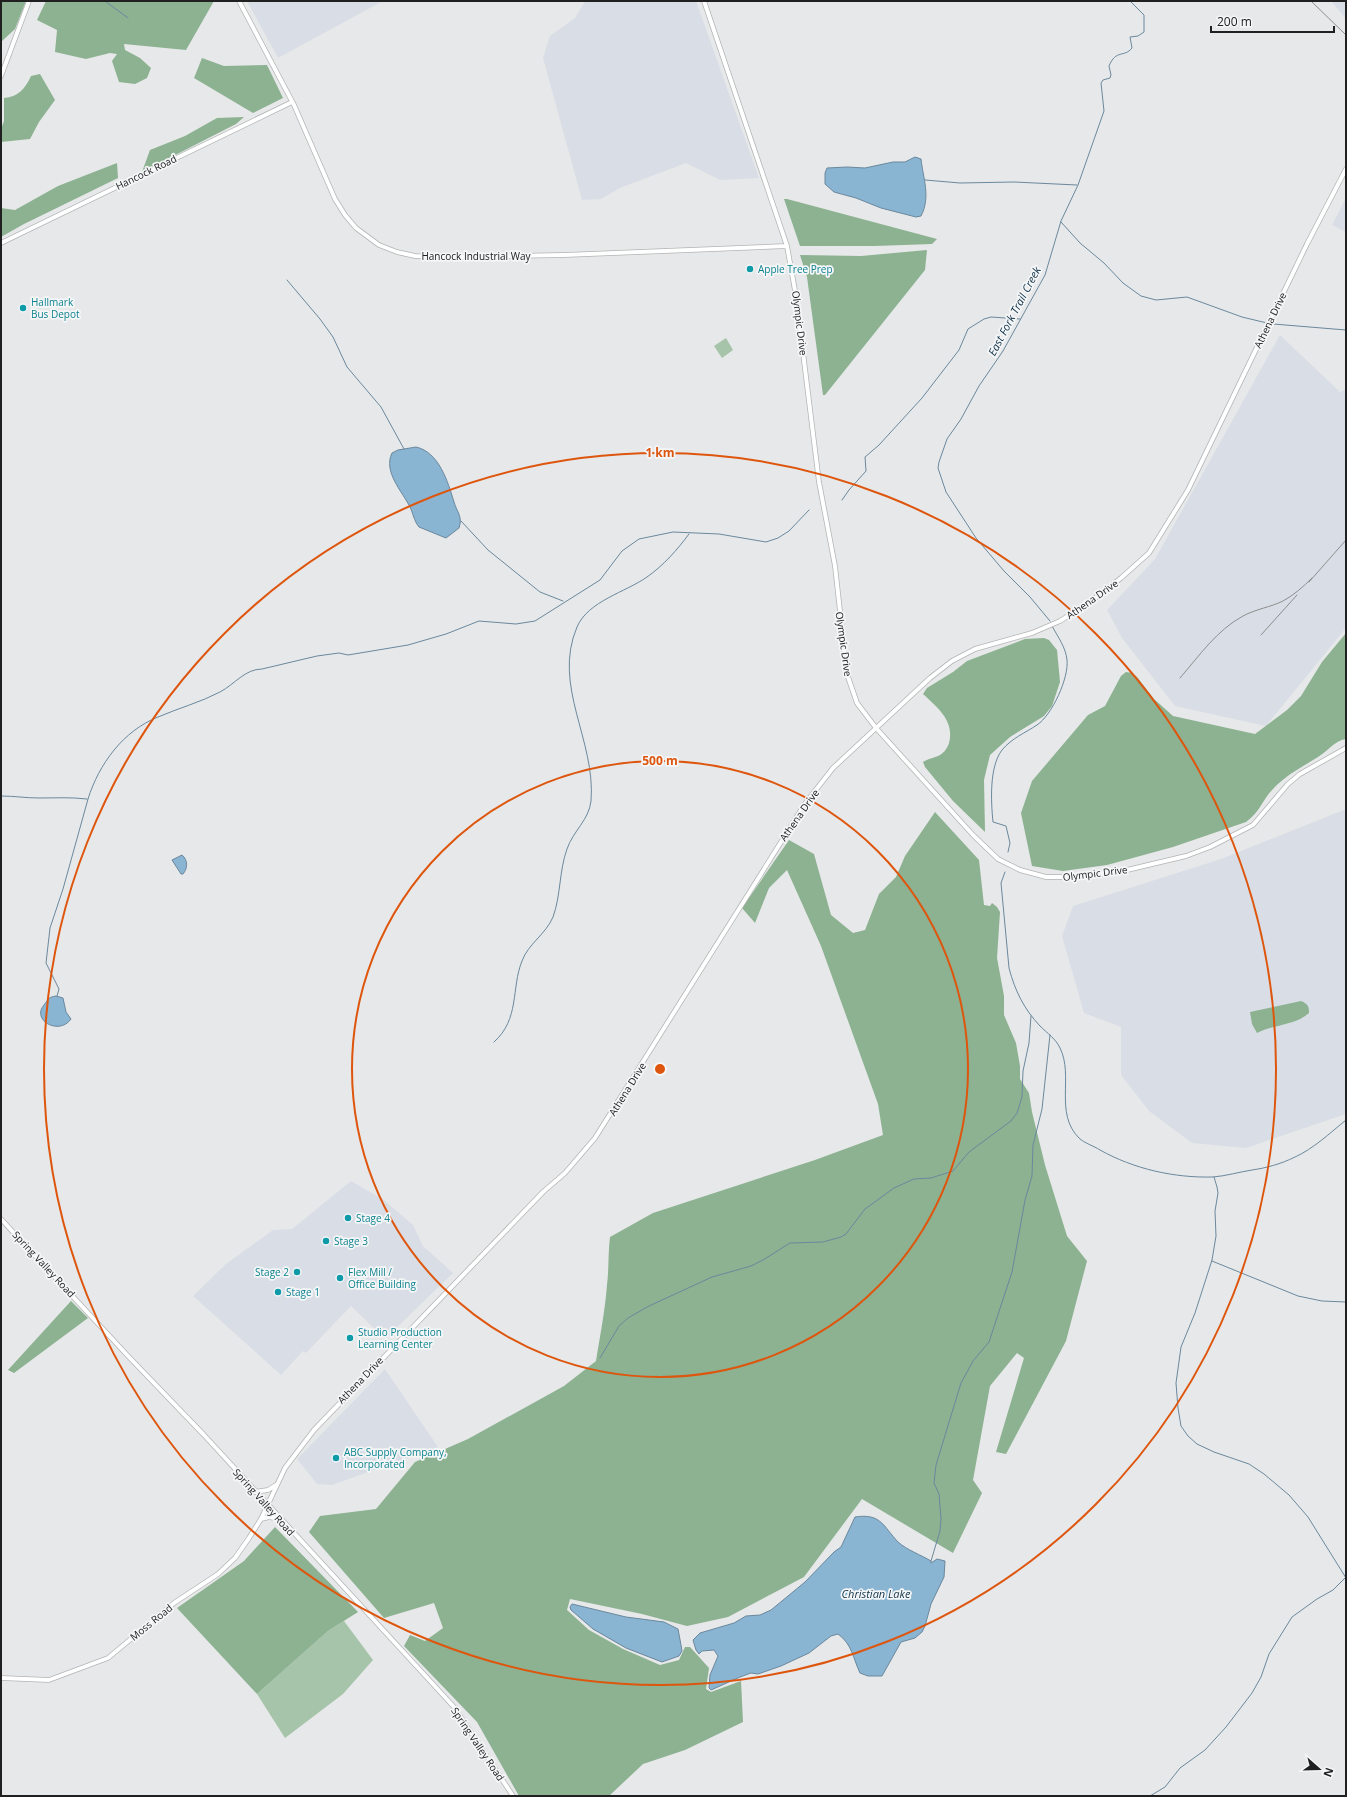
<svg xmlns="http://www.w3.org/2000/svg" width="1347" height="1797" font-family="'Open Sans',sans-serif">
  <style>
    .built { fill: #d9dee6 }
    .green { fill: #a6c4aa }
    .forest { fill: #8cb291 }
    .water { fill: #89b4d2; stroke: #6a889d }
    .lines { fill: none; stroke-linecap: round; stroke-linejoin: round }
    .stream { stroke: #6a889d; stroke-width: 1 }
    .minor-casing { stroke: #b3b4b5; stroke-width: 5.5 }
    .minor { stroke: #fff; stroke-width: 4 }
    .rail { stroke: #8d8d8e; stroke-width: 1 }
    .ring { fill: none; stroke: #de560d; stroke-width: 2 }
    .culture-dot { fill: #0f9aa8; stroke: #f5f6f7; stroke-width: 1.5 }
    .labels { text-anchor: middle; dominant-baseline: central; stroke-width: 3.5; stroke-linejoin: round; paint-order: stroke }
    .street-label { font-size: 10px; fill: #202021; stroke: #f5f6f7 }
    .culture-label { font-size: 10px; fill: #0d838f; stroke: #f5f6f7; text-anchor: start }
    .water-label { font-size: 11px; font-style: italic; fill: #103349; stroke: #f5f6f7 }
    .centre { fill: #de560d; stroke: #f5f6f7; stroke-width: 2 }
    .ring-label { font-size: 12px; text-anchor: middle; font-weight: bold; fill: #de560d; stroke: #f5f6f7; stroke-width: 3.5; stroke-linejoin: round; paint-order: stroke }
  </style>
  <rect width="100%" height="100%" fill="#e7e8e9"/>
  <path class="built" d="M 247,1 L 383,1 L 278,58 Z
    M 585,1 L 696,1 L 759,178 L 720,180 L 686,163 L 620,188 L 601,199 L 582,200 L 543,58 L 550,36 L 575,18 Z
    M 1331,1 L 1346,1 L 1346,19 Z
    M 1346,198 L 1346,232 L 1332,225 Z
    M 1280,335 L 1340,392 L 1346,389 L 1346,628 L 1266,726 L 1175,706 L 1122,638 L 1107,610 L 1155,559 Z
    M 1346,809 L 1346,1114 L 1246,1148 L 1192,1143 L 1149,1111 L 1121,1075 L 1121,1027 L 1084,1013 L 1062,936 L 1073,906 L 1221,859 Z
    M 351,1181 L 384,1200 L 413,1225 L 423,1246 L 453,1273 L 385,1339 L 351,1306 L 306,1353 L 303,1351 L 281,1375 L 193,1296 L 226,1264 L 273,1230 L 292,1229 Z
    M 385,1369 L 438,1447 L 332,1485 L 317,1484 L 297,1459 Z"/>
  <path class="green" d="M 726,338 L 733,350 L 722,358 L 714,346 Z
    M 344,1621 L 373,1660 L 343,1694 L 285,1738 L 257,1694 L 328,1631 Z"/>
  <path class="forest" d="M 1,1 L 26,1 L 15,29 L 2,41 L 1,44 Z
    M 46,1 L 214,1 L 186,50 L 124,44 L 125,50 L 140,58 L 151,68 L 147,78 L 135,84 L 119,82 L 112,61 L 117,54 L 110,53 L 86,59 L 55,52 L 57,30 L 37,20 Z
    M 202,58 L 224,66 L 267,65 L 283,98 L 253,113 L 194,78 Z
    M 40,74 L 55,100 L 39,122 L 30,139 L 1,142 L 1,129 L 4,121 L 4,98 C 18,97 25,89 31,76 Z
    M 244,117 L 236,124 L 142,172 L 150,150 L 185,136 L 217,118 Z
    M 117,163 L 118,178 L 24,224 L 1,237 L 1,208 L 15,210 L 58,186 Z
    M 784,199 L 787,199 L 937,239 L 932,244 L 875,246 L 800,246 Z
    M 927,250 L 925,270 L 825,395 L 823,395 L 807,277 L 800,255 L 861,256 Z
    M 1346,633 L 1346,739 C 1334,741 1328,751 1318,757 C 1302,767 1286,775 1273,789 C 1262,800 1261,811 1246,822 L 1173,847 L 1107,865 L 1063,871 L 1032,866 L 1021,813 L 1032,781 L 1088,715 L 1105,706 L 1121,676 L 1126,672 L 1132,673 L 1137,677 L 1154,699 L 1173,716 L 1255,734 L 1287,710 L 1301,696 L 1322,662 Z
    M 1044,638 L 1049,640 L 1057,650 L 1060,682 L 1052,706 L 1044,716 L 1010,737 L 990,755 L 984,780 L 985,832 L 953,801 L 925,767 L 923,762 C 929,758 935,758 940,755 C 944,753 948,747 949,743 C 955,721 937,707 923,694 L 927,688 L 953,672 L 967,661 L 1025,639 Z
    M 935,812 L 979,860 L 984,905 L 990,906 L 992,903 L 997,907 L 1000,912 L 997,958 L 1004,996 L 1004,1015 L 1016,1043 L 1020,1066 L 1020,1079 L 1029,1093 L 1032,1112 L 1045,1165 L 1067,1236 L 1087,1261 L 1066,1341 L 1006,1454 L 996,1452 L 1024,1358 L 1017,1353 L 990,1386 L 973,1480 L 982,1493 L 953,1553 L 862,1499 L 804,1577 L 728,1617 L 687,1626 L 642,1614 L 570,1599 L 567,1610 L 589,1630 L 623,1649 L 660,1665 L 679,1660 L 685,1647 L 690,1647 L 709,1668 L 706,1689 L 711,1692 L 741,1681 L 743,1722 L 685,1750 L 643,1764 L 609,1796 L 519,1796 L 477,1722 L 404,1646 L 410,1635 L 425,1641 L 443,1628 L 434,1603 L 384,1618 L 309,1532 L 320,1516 L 376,1509 L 415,1462 L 468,1439 L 564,1386 L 596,1361 C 600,1336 605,1311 607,1285 C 609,1269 608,1253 610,1237 L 653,1213 L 815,1160 L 883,1135 L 878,1104 L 821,946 L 787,870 L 769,888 L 755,923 L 742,908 L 789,840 L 814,854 L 831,915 L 853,933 L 865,930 L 879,894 L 896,877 L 905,856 Z
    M 1301,1001 C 1308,1004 1309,1006 1309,1013 C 1294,1026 1274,1024 1257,1033 L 1252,1024 L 1250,1012 Z
    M 71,1301 L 88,1318 L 14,1373 L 8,1370 Z
    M 275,1527 L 358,1612 L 328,1631 L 257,1694 L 177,1608 L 244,1561 Z"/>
  <path class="water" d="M 915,157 L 921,159 C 923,178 931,197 921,216 L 916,217 L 881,208 L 856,198 L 834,192 L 825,184 L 825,173 L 827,168 L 847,167 L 865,168 L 893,162 L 905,162 Z
    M 416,447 C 439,452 448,482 454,502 C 457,512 463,517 459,528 L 446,538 L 419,527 C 414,521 413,513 410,507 C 402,491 383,472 392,453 L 398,450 Z
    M 182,855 C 188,860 188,868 183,874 L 181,874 L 172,860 Z
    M 56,996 L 63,998 L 66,1012 L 71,1019 C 59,1036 31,1020 44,1005 C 48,1000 48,997 56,996 Z
    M 855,1517 C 881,1513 883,1526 898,1542 C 907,1550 921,1555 931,1561 L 931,1563 L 937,1559 L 945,1561 L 944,1577 L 931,1604 L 925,1626 L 922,1632 L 915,1638 L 901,1642 L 882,1676 L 868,1676 L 860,1673 C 853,1658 852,1644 838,1634 L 831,1636 L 809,1653 L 781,1666 L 758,1674 L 751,1673 L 740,1677 L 711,1690 L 709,1688 L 710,1675 L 718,1656 L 714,1650 L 702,1651 L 699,1654 L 696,1650 L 693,1640 L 700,1633 L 734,1623 L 746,1616 L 760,1615 L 771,1610 L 805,1582 L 834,1552 L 841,1547 Z
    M 572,1604 L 626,1617 L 664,1622 L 678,1629 L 681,1645 L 682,1651 L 679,1656 L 662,1662 L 626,1648 L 593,1629 L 571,1610 L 570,1607 Z"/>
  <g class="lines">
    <path class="stream" d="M 105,1 L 128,18
      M 925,180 L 960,183 L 1014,182 L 1077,185
      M 1061,222 L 1080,243 L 1104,263 L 1123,283 L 1141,296 L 1156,300 L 1187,297 L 1242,317 L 1267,323
      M 287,280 L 320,319 L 333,337 L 347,367 L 381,407 L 404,449
      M 1273,324 L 1346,330
      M 842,500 L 849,490 L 866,471 L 865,457 L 879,445 L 922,398 L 959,350 L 968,329 L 984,319 L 991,317 L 1020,319
      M 461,521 L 488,550 L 540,592 L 563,601
      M 1050,621 L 1030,597 L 1004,571 L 976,538 L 946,492 L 938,468 L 939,462 L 947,439 L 961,419 L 979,386 L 1003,351 L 1045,275 L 1061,221 L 1078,185 L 1104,111 L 1101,83 L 1103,80 L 1110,78 L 1111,75 L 1109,66 C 1116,49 1124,58 1132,48 L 1130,37 L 1138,36 L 1144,32 L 1144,15 L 1130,1
      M 1,796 C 14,796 26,798 39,798 C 55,798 71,797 87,799
      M 1008,852 L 1010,843 L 1006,826 L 993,822 C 991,802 989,767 1002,750 C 1012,738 1025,733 1037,725 C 1052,715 1069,678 1067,660 C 1066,648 1058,637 1052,626
      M 1005,872 L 1001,883 L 1009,968 C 1015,991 1024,1009 1040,1026 C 1047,1033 1056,1039 1060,1048 C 1074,1076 1054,1113 1079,1138 C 1084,1143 1094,1146 1100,1150 C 1134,1169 1174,1178 1213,1177 C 1226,1176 1239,1172 1252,1170 C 1266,1168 1281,1164 1295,1157 C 1313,1149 1330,1133 1346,1120
      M 57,996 L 59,989 L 46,963 L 50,928 L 63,889 L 88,799 C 99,764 123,731 158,717 C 179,708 201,702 220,692 C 235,684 245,669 262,669 L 317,656 L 339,653 L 348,655 L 408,645 L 446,634 L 479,621 L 516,624 L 535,621 L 600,580 L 622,551 L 639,539 L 673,532 L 719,534 L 766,542 L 778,538 L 789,531 L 809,510
      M 494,1042 C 520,1019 511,988 522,961 C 528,944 546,934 553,917 C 561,895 559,871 567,849 C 573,831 589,820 591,801 C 596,740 552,686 577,627 C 588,601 626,592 647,577 C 664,565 677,550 689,534
      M 1214,1177 L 1217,1187 L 1218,1193 L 1215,1211 L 1216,1236 L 1212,1260 L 1195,1313 L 1181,1347 L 1176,1383 L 1178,1408 L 1181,1426 L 1188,1436 L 1197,1444 L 1214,1452 L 1249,1464 L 1264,1474 L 1289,1495 L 1308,1517 L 1346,1578
      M 1212,1261 L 1298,1296 L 1322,1301 L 1346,1302
      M 600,1358 L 619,1326 L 628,1318 L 649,1306 L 712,1277 L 751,1266 L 763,1260 L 790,1243 L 823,1242 L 841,1237 L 846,1234 L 865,1209 L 894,1188 L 914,1179 L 931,1178 L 953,1171 L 969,1152 L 1011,1121 L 1017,1113 L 1022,1097 L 1023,1071 L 1029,1043 L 1031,1016
      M 931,1561 L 940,1531 L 941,1519 L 939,1494 L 934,1483 L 936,1465 L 961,1383 L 973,1361 L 989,1342 L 1012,1272 L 1025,1200 L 1032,1176 L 1033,1145 L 1042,1109 L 1050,1035
      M 1150,1796 L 1165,1787 L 1180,1768 L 1205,1750 L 1226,1727 L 1252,1693 L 1261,1677 L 1269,1654 L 1292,1617 L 1317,1599 L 1333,1590 L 1345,1578"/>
    <g class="minor-casing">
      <path id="minor" d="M 239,1 L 294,105 L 335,199 L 345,215 L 356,228 L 379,245 L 397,252 L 415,256 L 457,257 L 564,255 L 787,246
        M 704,1 L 787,246 L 796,296 L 819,482 L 835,566 L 847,674 L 857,703 L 876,728 L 973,835 L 998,859 L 1020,870 L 1046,877 L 1078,877 L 1127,870 L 1186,856 L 1210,847 L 1253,825 L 1288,784 L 1300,774 L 1346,748
        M 1,76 L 29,1
        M 1,243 L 292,102
        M 1,1219 L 128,1356 L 204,1435 L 454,1707 L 513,1796
        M 255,1492 L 268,1490 L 276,1485
        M 261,1519 L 269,1517 L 280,1519
        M 1,1678 L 49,1680 L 108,1658 L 174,1603 L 218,1574 L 235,1558 L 249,1538 L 261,1519 L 285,1468 L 314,1430 L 543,1192 L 565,1173 L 595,1138 L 793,823 L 804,805 L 833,768 L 930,678 L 952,661 L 975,649 L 1032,633 L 1060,621 L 1090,602 L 1121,578 L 1149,553 L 1188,490 L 1307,244 L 1346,169"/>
    </g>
    <use href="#minor" class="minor"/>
    <path class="rail" d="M 1311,1 L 1346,35
      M 1309,582 L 1346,540
      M 1261,635 L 1297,595
      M 1180,678 C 1199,656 1217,630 1243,616 C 1256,609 1271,607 1283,601 C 1294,595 1303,587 1312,578"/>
  </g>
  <g class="ring">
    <circle cx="660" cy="1069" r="308"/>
    <circle cx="660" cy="1069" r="616"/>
  </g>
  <g class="culture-dot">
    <circle cx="750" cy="269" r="4"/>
    <circle cx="23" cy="308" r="4"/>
    <circle cx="348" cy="1218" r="4"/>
    <circle cx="326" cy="1241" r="4"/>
    <circle cx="297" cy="1272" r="4"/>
    <circle cx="340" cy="1278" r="4"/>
    <circle cx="278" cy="1292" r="4"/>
    <circle cx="350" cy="1338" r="4"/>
    <circle cx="336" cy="1458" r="4"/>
  </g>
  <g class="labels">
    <g class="street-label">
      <text transform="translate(146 172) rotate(-26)">Hancock Road</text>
      <text x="476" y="256">Hancock Industrial Way</text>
      <text transform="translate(1270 320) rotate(-64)">Athena Drive</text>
      <text transform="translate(800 323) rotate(83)">Olympic Drive</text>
      <text transform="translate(1092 599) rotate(-35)">Athena Drive</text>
      <text transform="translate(844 644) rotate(82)">Olympic Drive</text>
      <text transform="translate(799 815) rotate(-55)">Athena Drive</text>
      <text transform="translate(1095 873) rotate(-7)">Olympic Drive</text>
      <text transform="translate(627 1089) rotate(-58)">Athena Drive</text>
      <text transform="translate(44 1264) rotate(47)">Spring Valley Road</text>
      <text transform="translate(360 1380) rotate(-46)">Athena Drive</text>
      <text transform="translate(264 1502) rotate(48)">Spring Valley Road</text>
      <text transform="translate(151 1622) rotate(-39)">Moss Road</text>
      <text transform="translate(478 1744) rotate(56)">Spring Valley Road</text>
    </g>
    <g class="culture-label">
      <text x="758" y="269">Apple Tree Prep</text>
      <text x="31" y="302">Hallmark<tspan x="31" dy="12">Bus Depot</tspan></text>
      <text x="356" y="1218">Stage 4</text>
      <text x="334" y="1241">Stage 3</text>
      <text x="289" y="1272" text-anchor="end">Stage 2</text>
      <text x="348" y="1272">Flex Mill /<tspan x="348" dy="12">Office Building</tspan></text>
      <text x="286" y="1292">Stage 1</text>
      <text x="358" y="1332">Studio Production<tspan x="358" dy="12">Learning Center</tspan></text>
      <text x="344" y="1452">ABC Supply Company,<tspan x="344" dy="12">Incorporated</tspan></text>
    </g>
    <g class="water-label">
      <text transform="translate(1014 311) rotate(-62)">East Fork Trail Creek</text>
      <text x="876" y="1593">Christian Lake</text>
    </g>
  </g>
  <circle cx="660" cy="1069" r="6" class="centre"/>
  <g class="ring-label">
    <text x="660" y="457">1 km</text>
    <text x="660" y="765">500 m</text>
  </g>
  <rect width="1347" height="1797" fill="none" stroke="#202021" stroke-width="4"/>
  <g transform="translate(1319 1769) rotate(110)" stroke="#f5f6f7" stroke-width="3" paint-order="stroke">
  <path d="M0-3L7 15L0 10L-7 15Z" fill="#202021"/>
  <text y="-6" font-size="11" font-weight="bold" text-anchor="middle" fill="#202021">N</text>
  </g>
  <path d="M1211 26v6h123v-6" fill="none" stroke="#202021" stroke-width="2"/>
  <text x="1217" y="26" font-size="12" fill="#202021" stroke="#f5f6f7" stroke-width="3" paint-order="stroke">200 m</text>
</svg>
